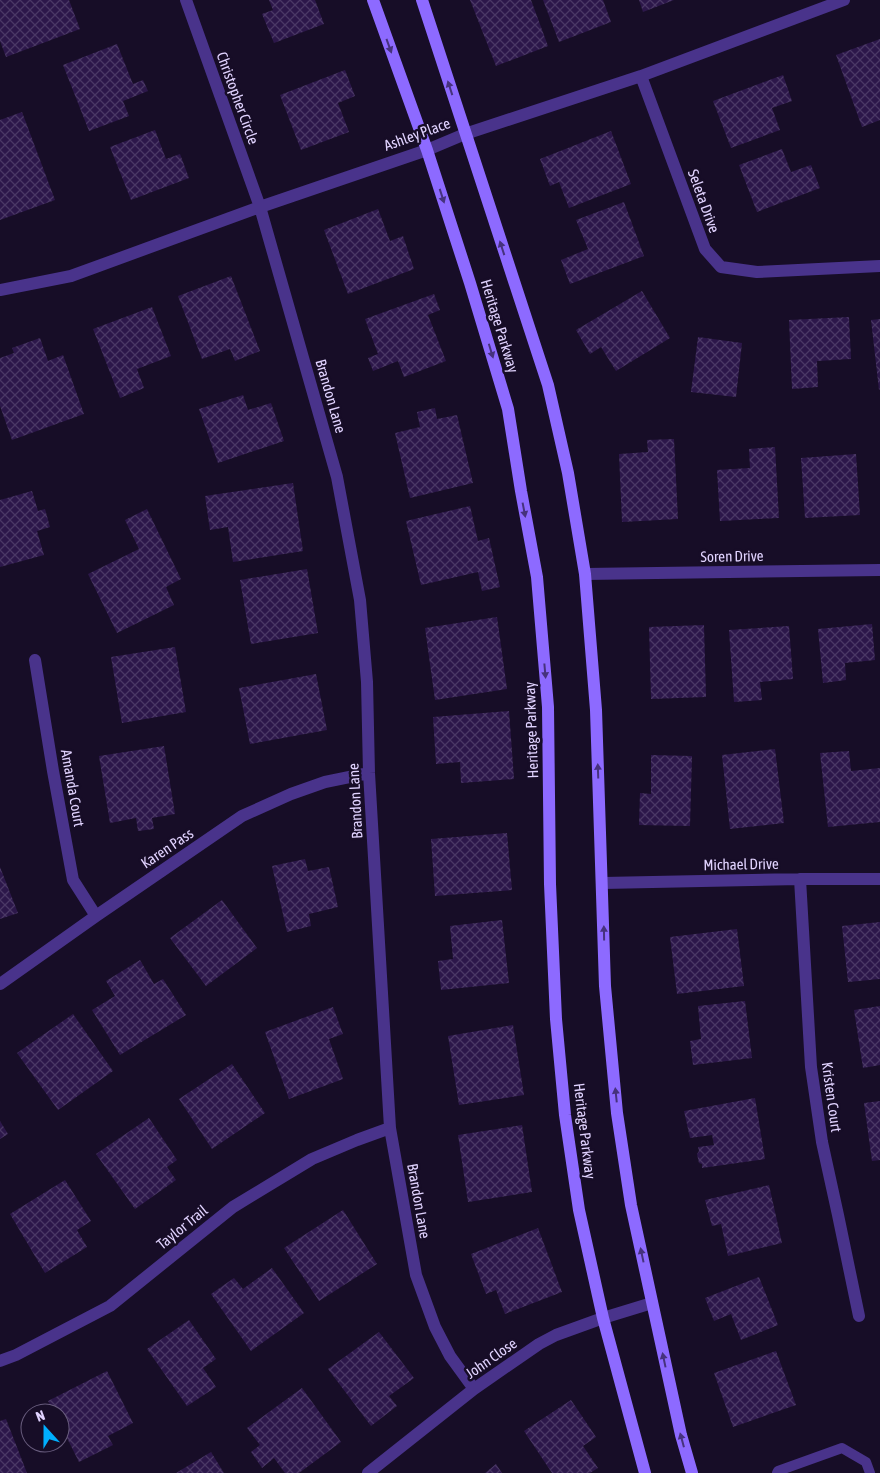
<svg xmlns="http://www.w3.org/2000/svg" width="880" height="1473" font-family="'Asap Condensed',sans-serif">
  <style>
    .building { fill: url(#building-cross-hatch) }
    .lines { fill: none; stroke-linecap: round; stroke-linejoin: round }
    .lane { stroke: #49338b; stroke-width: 10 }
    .street { stroke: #49338b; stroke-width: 12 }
    .secondary { stroke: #8d6aff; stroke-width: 12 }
    .oneway { fill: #46327d }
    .labels { text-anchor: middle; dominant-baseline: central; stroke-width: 5; stroke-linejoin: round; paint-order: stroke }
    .street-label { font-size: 15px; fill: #e1d3ff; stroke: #170d27 }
  </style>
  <defs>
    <pattern id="building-cross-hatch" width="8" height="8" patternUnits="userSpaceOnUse" patternTransform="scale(1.25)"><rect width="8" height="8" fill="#2c174a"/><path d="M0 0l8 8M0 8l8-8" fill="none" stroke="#4a3865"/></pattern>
  </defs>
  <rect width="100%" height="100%" fill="#170d27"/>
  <path class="building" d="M 0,0 L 69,0 L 80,29 L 6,57 L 0,41 Z
    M 269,0 L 315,0 L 324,24 L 274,43 L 262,14 L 273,10 Z
    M 470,0 L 531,0 L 548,46 L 496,66 Z
    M 543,0 L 603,0 L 611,22 L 559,42 Z
    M 639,0 L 674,0 L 643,12 Z
    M 880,39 L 880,120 L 862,127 L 836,55 Z
    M 117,44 L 133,84 L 143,80 L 148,91 L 123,101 L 129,116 L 89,131 L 63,65 Z
    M 345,70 L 355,96 L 338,103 L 349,132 L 301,150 L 280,95 Z
    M 783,75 L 792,101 L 772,108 L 780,130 L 731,148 L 713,101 Z
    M 22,112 L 55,200 L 0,220 L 0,120 Z
    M 155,130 L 166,159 L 180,154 L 189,178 L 131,200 L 110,147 Z
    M 611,131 L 631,184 L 569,208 L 559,182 L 550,186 L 540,159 Z
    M 782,149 L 791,172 L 811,165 L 820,188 L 757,212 L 739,165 Z
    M 624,202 L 644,256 L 570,284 L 561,260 L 588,249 L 576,220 Z
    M 378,209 L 390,241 L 403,236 L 414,269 L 348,294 L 324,230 Z
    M 231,276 L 260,351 L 235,361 L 230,349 L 202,359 L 178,296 Z
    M 642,291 L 670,338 L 616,371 L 601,347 L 590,354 L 576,330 Z
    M 434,294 L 440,310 L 428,315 L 446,361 L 404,377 L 398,361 L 373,371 L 368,358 L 378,354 L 365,319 Z
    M 152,307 L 171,356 L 137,369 L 144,388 L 120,398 L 93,329 Z
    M 849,317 L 851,359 L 817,361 L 818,387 L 792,389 L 789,320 Z
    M 880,319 L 880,389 L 879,390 L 871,320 Z
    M 698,337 L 742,343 L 736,397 L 691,392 Z
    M 40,338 L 48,361 L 63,355 L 84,414 L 12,440 L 0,406 L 0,358 L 14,353 L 12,348 Z
    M 243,395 L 248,410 L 271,403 L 284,441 L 218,463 L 199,409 Z
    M 435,408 L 437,419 L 457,415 L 473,483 L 410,498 L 395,433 L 420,427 L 417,412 Z
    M 674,439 L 678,519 L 622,522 L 619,454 L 648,452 L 647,440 Z
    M 775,447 L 779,518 L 720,521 L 717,470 L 750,468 L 749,449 Z
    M 856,454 L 860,515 L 805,518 L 801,458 Z
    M 293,483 L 303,551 L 233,562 L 228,527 L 210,530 L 205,496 Z
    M 32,491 L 38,511 L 45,509 L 50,527 L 37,531 L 44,555 L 0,567 L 0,500 Z
    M 470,506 L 478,541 L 489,538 L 500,587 L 482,591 L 478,572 L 421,585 L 406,521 Z
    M 147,509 L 181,579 L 166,587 L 174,605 L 117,633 L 88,574 L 139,549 L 125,520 Z
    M 307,569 L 318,633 L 251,644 L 240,580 Z
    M 497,617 L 507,689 L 435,700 L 425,628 Z
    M 872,624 L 875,660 L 845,663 L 846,680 L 823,683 L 818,629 Z
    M 704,625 L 706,697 L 651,699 L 649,627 Z
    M 789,626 L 793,679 L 760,682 L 762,700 L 734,702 L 729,630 Z
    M 175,647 L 186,712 L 122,723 L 111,657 Z
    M 316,674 L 327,730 L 250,744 L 239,688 Z
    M 509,711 L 514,779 L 461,783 L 460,762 L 436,764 L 433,717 Z
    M 164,746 L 175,814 L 152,818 L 154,829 L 138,831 L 136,818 L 110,823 L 99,756 Z
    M 775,749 L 784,823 L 730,829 L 722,755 Z
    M 849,751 L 851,771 L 880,768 L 880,822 L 828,827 L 820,753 Z
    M 651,755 L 692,756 L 690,826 L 639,825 L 640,793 L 651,794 Z
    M 507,833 L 512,890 L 435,896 L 431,839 Z
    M 305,859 L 308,871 L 329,867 L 338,907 L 309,914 L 311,926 L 287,932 L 272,866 Z
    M 0,867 L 18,913 L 0,919 Z
    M 222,900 L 257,948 L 206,986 L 170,938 Z
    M 502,920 L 509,983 L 441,990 L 438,961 L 453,959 L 450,926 Z
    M 880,922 L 880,979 L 848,982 L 842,926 Z
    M 737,929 L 744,986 L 677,994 L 670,937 Z
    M 140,960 L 154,984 L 163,979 L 186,1015 L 120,1055 L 92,1010 L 115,996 L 106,981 Z
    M 745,1001 L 752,1058 L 693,1065 L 690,1041 L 701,1039 L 698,1006 Z
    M 880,1006 L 880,1065 L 863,1068 L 854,1010 Z
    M 333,1007 L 343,1034 L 329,1039 L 343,1079 L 289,1099 L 265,1032 Z
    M 73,1014 L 113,1071 L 58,1110 L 17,1053 Z
    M 513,1025 L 524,1095 L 459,1105 L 448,1036 Z
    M 232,1064 L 265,1113 L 212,1149 L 179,1099 Z
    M 755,1098 L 765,1159 L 702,1168 L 702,1164 L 699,1163 L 697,1154 L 699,1151 L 698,1147 L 714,1145 L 712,1135 L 690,1138 L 684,1111 Z
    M 880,1101 L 880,1160 L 872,1161 L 864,1103 Z
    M 149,1118 L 177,1160 L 167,1167 L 176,1180 L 135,1209 L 96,1154 Z
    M 0,1121 L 8,1134 L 0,1139 Z
    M 522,1125 L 532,1192 L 468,1202 L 458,1135 Z
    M 65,1180 L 91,1221 L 77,1230 L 87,1247 L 45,1273 L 10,1214 Z
    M 769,1185 L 782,1243 L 728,1256 L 721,1224 L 712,1226 L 705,1200 Z
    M 343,1210 L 377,1264 L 319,1301 L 284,1248 Z
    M 538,1228 L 562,1292 L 505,1314 L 496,1290 L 486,1294 L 471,1254 Z
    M 272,1268 L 304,1313 L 251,1351 L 211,1294 L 234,1278 L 243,1289 Z
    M 759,1277 L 778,1325 L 741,1340 L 731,1314 L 714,1321 L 705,1298 Z
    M 189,1320 L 216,1359 L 203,1368 L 216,1387 L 187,1406 L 147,1349 Z
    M 379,1332 L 414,1378 L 389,1396 L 397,1406 L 371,1426 L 328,1369 Z
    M 776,1351 L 796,1405 L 733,1427 L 714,1373 Z
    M 107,1371 L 133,1423 L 108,1436 L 113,1445 L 79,1462 L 60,1424 L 60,1413 L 55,1413 L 48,1401 Z
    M 302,1388 L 341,1442 L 299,1473 L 285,1473 L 274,1458 L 262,1468 L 251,1452 L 260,1445 L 247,1428 Z
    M 571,1400 L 596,1437 L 583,1446 L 598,1468 L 590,1473 L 552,1473 L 524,1431 Z
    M 6,1419 L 27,1473 L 0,1473 L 0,1421 Z
    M 211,1452 L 224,1473 L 176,1473 Z
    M 496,1464 L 502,1473 L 485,1473 Z"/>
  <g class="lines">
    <path class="lane" d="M 777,1473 L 778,1471 L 842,1448 L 866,1462 L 870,1473"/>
    <path class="street" d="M 186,0 L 260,207 L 337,477 L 360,600 L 367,682 L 369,773 L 390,1128 L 416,1275 L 435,1327 L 450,1356 L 474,1389
      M 641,76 L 705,249 L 721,267 L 757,272 L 880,266
      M 0,290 L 71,276 L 260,207 L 427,150 L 465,134 L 641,76 L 844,0
      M 585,574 L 880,570
      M 35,660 L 53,771 L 73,880 L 96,916
      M 800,879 L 811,1067 L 822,1142 L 838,1215 L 859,1316
      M 603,883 L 800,879 L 880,879
      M 0,984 L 96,916 L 242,816 L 291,794 L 325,782 L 369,773
      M 0,1361 L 16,1355 L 110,1306 L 233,1207 L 312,1159 L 357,1140 L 390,1128
      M 368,1473 L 474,1389 L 539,1344 L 556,1335 L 603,1318 L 652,1303"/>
    <path class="secondary" d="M 373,0 L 427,150 L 470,283 L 508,409 L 521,491 L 537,577 L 548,707 L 550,884 L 556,1019 L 565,1115 L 579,1210 L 603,1318 L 645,1473
      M 422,0 L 548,385 L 568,473 L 585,574 L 596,710 L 605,986 L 617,1113 L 631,1205 L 681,1435 L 692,1473"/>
  </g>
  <defs><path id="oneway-solid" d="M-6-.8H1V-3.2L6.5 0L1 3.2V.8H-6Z" transform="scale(1.25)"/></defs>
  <g class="oneway">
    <use href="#oneway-solid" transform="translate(389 46) rotate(70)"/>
    <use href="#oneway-solid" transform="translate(450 88) rotate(-108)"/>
    <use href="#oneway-solid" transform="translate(442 196) rotate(72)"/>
    <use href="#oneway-solid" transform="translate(502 248) rotate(-108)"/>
    <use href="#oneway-solid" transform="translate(491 351) rotate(73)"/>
    <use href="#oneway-solid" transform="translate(524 510) rotate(79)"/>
    <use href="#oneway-solid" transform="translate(545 671) rotate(85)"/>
    <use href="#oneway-solid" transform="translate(598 771) rotate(-92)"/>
    <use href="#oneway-solid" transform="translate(604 933) rotate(-91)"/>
    <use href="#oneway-solid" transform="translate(616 1095) rotate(-96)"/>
    <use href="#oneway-solid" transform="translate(642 1255) rotate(-102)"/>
    <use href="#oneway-solid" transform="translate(664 1360) rotate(-102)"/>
    <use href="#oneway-solid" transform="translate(682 1440) rotate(-105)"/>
  </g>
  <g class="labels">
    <g class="street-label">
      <text transform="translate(238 98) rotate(70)">Christopher Circle</text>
      <text transform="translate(417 134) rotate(-20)">Ashley Place</text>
      <text transform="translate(704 201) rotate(70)">Seleta Drive</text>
      <text transform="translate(500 326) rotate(73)">Heritage Parkway</text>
      <text transform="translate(331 396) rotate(74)">Brandon Lane</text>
      <text transform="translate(732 556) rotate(-1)">Soren Drive</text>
      <text transform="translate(531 730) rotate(-92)">Heritage Parkway</text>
      <text transform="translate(73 788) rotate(80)">Amanda Court</text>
      <text transform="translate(355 801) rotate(-93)">Brandon Lane</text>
      <text transform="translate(167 848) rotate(-34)">Karen Pass</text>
      <text transform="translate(741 864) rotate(-1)">Michael Drive</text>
      <text transform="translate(832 1097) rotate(82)">Kristen Court</text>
      <text transform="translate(585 1131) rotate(83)">Heritage Parkway</text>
      <text transform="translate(419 1201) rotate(80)">Brandon Lane</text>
      <text transform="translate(182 1227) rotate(-39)">Taylor Trail</text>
      <text transform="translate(491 1358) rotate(-35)">John Close</text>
    </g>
  </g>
  <g transform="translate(45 1428) rotate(339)"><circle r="24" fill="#170d27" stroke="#685c7d"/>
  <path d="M0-4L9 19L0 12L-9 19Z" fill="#00affe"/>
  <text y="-8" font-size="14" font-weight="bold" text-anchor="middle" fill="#e1d3ff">N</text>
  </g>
</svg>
